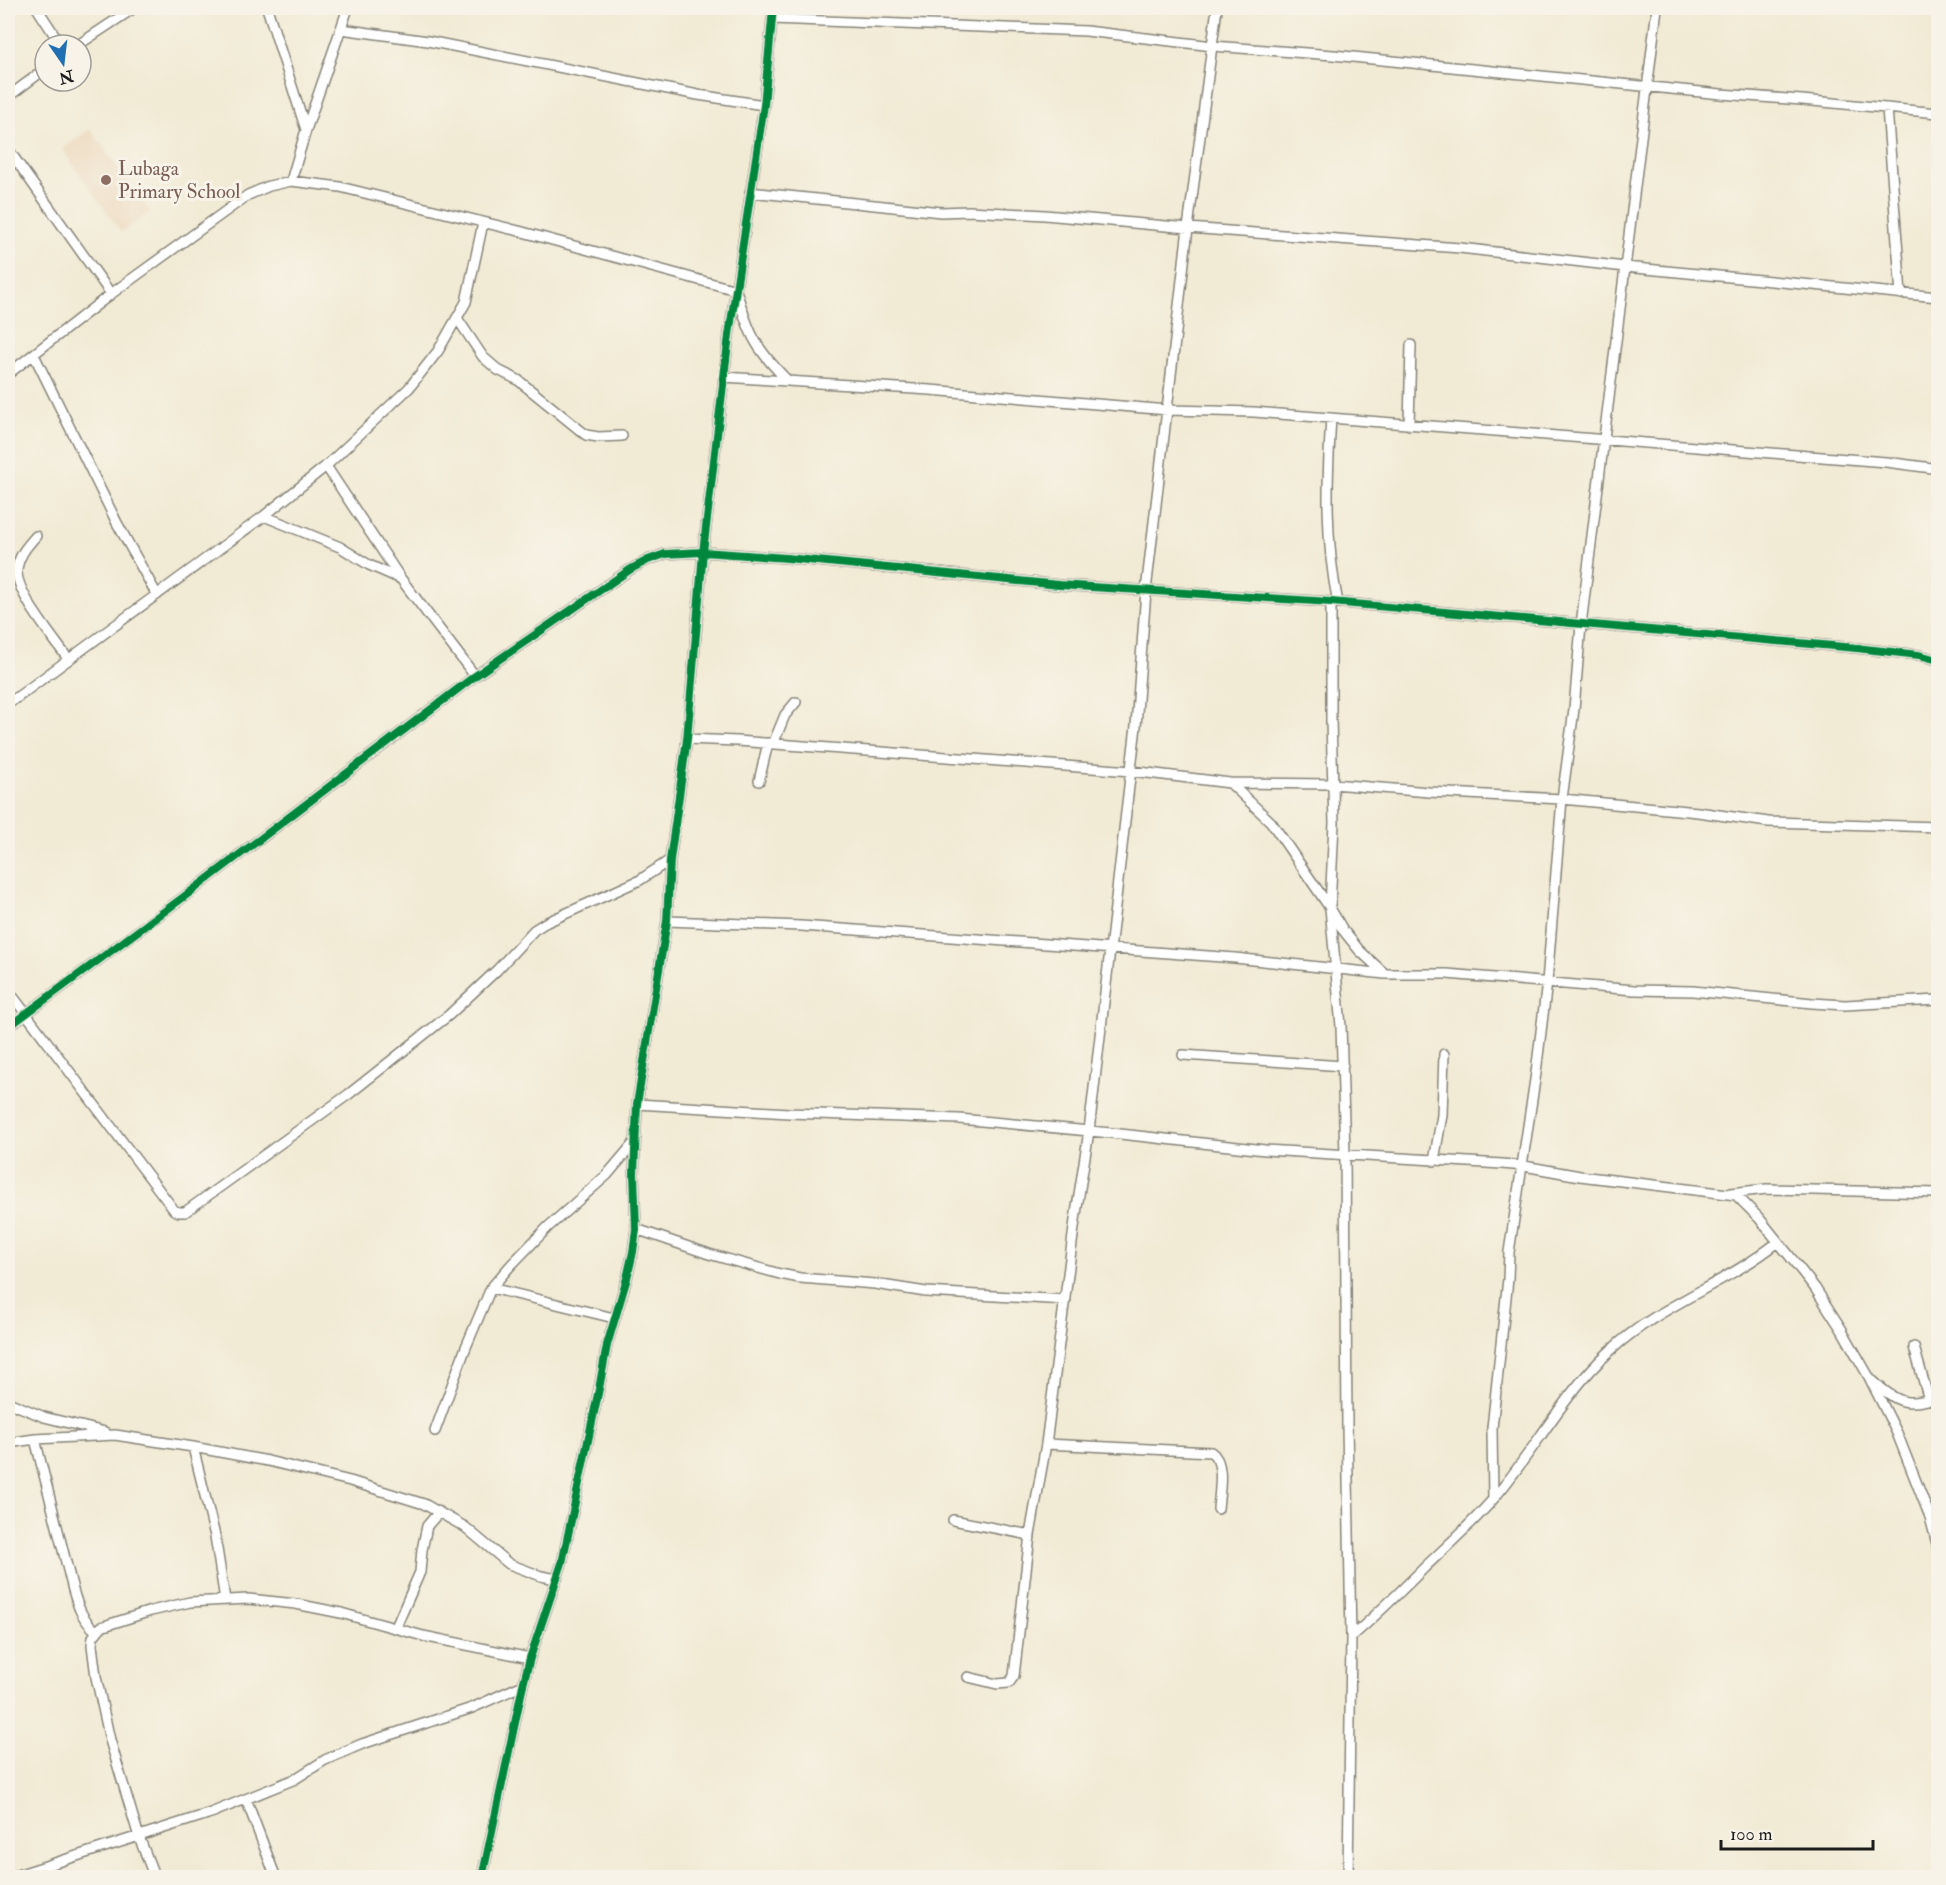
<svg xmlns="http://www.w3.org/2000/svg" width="1946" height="1885" font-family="'IM FELL Double Pica',serif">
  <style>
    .built { fill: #ecd7ba }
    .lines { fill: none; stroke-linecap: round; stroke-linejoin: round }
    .street-casing { stroke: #868378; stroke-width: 12 }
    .street { stroke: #fff; stroke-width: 9 }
    .cycleway-casing { stroke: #f7f3e8; stroke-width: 11 }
    .cycleway { stroke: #00873e; stroke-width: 8 }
    .education-dot { fill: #8d6e63; stroke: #f7f3e8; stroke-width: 2 }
    .labels { text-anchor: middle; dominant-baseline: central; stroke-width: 6; stroke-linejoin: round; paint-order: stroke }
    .education-label { font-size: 20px; fill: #785e54; stroke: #f7f3e8; text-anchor: start }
  </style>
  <rect width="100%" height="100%" fill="#f7f3e8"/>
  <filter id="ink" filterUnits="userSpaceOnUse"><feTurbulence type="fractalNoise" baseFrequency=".0167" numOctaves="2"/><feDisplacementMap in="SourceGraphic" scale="12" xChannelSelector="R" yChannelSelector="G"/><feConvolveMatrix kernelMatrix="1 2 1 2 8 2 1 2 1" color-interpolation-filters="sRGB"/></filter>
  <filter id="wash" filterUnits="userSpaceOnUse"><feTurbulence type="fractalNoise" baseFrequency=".008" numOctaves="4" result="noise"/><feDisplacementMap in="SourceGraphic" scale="24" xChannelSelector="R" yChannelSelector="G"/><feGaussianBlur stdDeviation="1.35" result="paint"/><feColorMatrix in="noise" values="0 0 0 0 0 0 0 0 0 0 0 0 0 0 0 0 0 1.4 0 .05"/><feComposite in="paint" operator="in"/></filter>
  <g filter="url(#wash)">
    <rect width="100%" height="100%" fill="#f1ead4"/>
    <path class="built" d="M 90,129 L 150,212 L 121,232 L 62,149 Z"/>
  </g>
  <g filter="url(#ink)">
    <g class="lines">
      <g class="street-casing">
        <path id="street" d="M 37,8 L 61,45
          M 267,8 L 306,130
          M 772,19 L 1086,31 L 1213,46 L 1333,55 L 1721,94 L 1802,100 L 1938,113
          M 341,29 L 428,41 L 698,95 L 764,105
          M 78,45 L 134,8
          M 8,97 L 45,69
          M 1887,108 L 1901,294
          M 8,149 L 111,294
          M 291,181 L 306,130 L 348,8
          M 750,192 L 941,212 L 969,211 L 1045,215 L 1188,228 L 1460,248 L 1625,267 L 1938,297
          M 457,318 L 483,357 L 498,370 L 518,380 L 586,435 L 598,437 L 622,436
          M 34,355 L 117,523 L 157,595
          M 8,374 L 111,294 L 248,195 L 269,186 L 291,181 L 340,187 L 519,231 L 736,290 C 749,334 755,348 787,380
          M 724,377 L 930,390 L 1168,410 L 1254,412 L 1886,462 L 1932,468 L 1936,470 L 1938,475
          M 1331,418 C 1327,481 1325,541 1338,603
          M 1409,425 L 1411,345
          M 326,466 L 401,579 L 475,676
          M 264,516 L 340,547 L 369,565 L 401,579
          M 36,536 C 27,546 19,555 17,569 C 15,593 54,638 68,659
          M 1331,602 L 1331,720 L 1334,823 L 1330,908 L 1341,1026 L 1345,1154 L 1347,1425 L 1351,1637 L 1348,1878
          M 8,704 L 264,516 L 326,466 L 409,388 L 438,351 L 466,302 L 483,223
          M 687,739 L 737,741 L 1131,771 L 1230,783 L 1333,784 L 1429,792 L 1562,799 L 1698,812 L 1768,822 L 1938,827
          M 773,744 L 785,715 L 796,702
          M 759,781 L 768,743
          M 1230,783 L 1271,822 L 1330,908 L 1343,930 L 1359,950 L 1385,974
          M 667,921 L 801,926 L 1235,958 L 1385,974 L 1447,974 L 1634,990 L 1693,991 L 1812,1003 L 1845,1005 L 1938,1000
          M 8,990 L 174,1210 L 179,1212 L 185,1212 L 349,1094 L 449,1015 L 497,970 L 534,930 L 545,923 L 640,880 L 670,860
          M 8,1027 L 181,899 L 475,676 L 631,569 L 648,560 L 665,554 L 703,552 L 787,558 L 1059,585 L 1331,602 L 1856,648 L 1919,655 L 1938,660
          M 1183,1055 L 1343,1066
          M 637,1104 L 789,1113 L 959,1119 L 1111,1133 L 1265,1150 L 1502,1164 L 1524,1166 L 1580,1176 L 1736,1195 L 1759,1218 L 1796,1264 L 1815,1288 L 1842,1330 L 1869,1377 L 1897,1433 L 1930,1517 L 1938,1548
          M 1434,1161 L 1442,1115 L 1444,1054
          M 1731,1193 L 1767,1189 L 1938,1193
          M 636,1229 L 709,1254 L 780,1274 L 800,1278 L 875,1284 L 926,1292 L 1066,1300
          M 491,1288 L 614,1318
          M 1914,1347 L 1929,1400
          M 1873,1381 C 1897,1403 1907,1407 1938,1397
          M 8,1402 L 44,1417 L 105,1432
          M 435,1431 L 466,1347 L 491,1288 L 511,1265 L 548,1227 L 607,1175 L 635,1142
          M 35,1439 L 73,1590 C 78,1607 82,1619 96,1631
          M 8,1443 L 35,1439 L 115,1435 L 193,1447 L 268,1461 L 350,1481 L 424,1504 L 465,1527 L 509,1564 L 541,1576 L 557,1579
          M 1046,1444 L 1211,1452 C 1226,1462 1219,1493 1218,1509
          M 193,1447 L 215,1536 L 225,1600
          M 1493,1499 L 1492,1428 L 1508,1279 L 1509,1252 L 1536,1073 L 1547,982 L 1562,799 L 1574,709 L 1581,625 L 1657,8
          M 953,1520 L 1030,1535
          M 396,1627 L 420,1572 L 422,1550 L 427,1526 L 439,1512
          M 1351,1637 C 1377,1615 1400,1592 1424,1568 C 1448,1545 1473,1523 1495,1497 C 1535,1450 1564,1393 1610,1351 C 1659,1305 1726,1284 1778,1242
          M 968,1677 L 997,1684 L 1009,1683 L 1014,1676 L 1030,1535 L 1046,1444 L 1075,1220 L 1089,1131 L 1136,726 L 1146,591 L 1188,228 L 1217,8
          M 246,1799 L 276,1878
          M 8,1878 L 211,1813 L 295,1779 L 325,1760 L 362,1744 L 472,1708 L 523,1685
          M 155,1878 L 139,1837 L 110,1740 L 96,1677 L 92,1645 L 93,1637 L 101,1627 L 151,1611 L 190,1602 L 248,1599 L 296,1604 L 341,1613 L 423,1636 L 530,1658
          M 482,1878 L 523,1685 L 530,1658 L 562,1563 L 599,1389 L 607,1345 L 627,1278 L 633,1252 L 636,1229 L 634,1174 L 637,1104 L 667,921 L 670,860 L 687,739 L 703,552 L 729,335 L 764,105 L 773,8"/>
      </g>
      <use href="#street" class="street"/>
      <g class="cycleway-casing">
        <path id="cycleway" d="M 8,1027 L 181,899 L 475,676 L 631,569 L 648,560 L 665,554 L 703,552 L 787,558 L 1059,585 L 1331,602 L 1856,648 L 1919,655 L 1938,660
          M 482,1878 L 523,1685 L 530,1658 L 562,1563 L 599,1389 L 607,1345 L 627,1278 L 633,1252 L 636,1229 L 634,1174 L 637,1104 L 667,921 L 670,860 L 687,739 L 703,552 L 729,335 L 764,105 L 773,8"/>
      </g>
      <use href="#cycleway" class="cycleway"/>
    </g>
  </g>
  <circle class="education-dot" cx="106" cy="180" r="6"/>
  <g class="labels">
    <g class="education-label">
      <text x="118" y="168">Lubaga<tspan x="118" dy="23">Primary School</tspan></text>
    </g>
  </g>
  <rect width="1946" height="1885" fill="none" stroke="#f7f3e8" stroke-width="30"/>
  <g transform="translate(63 63) rotate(166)"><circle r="28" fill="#f7f3e8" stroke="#9f9d96" stroke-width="1.5"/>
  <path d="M0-4.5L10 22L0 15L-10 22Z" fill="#1f6fb2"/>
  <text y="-9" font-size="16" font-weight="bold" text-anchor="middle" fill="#1c1c1c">N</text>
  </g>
  <path d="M1721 1840v9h152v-9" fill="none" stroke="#1c1c1c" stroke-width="3"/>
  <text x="1730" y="1840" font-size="18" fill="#1c1c1c" stroke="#f7f3e8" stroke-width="4.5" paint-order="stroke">100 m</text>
</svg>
